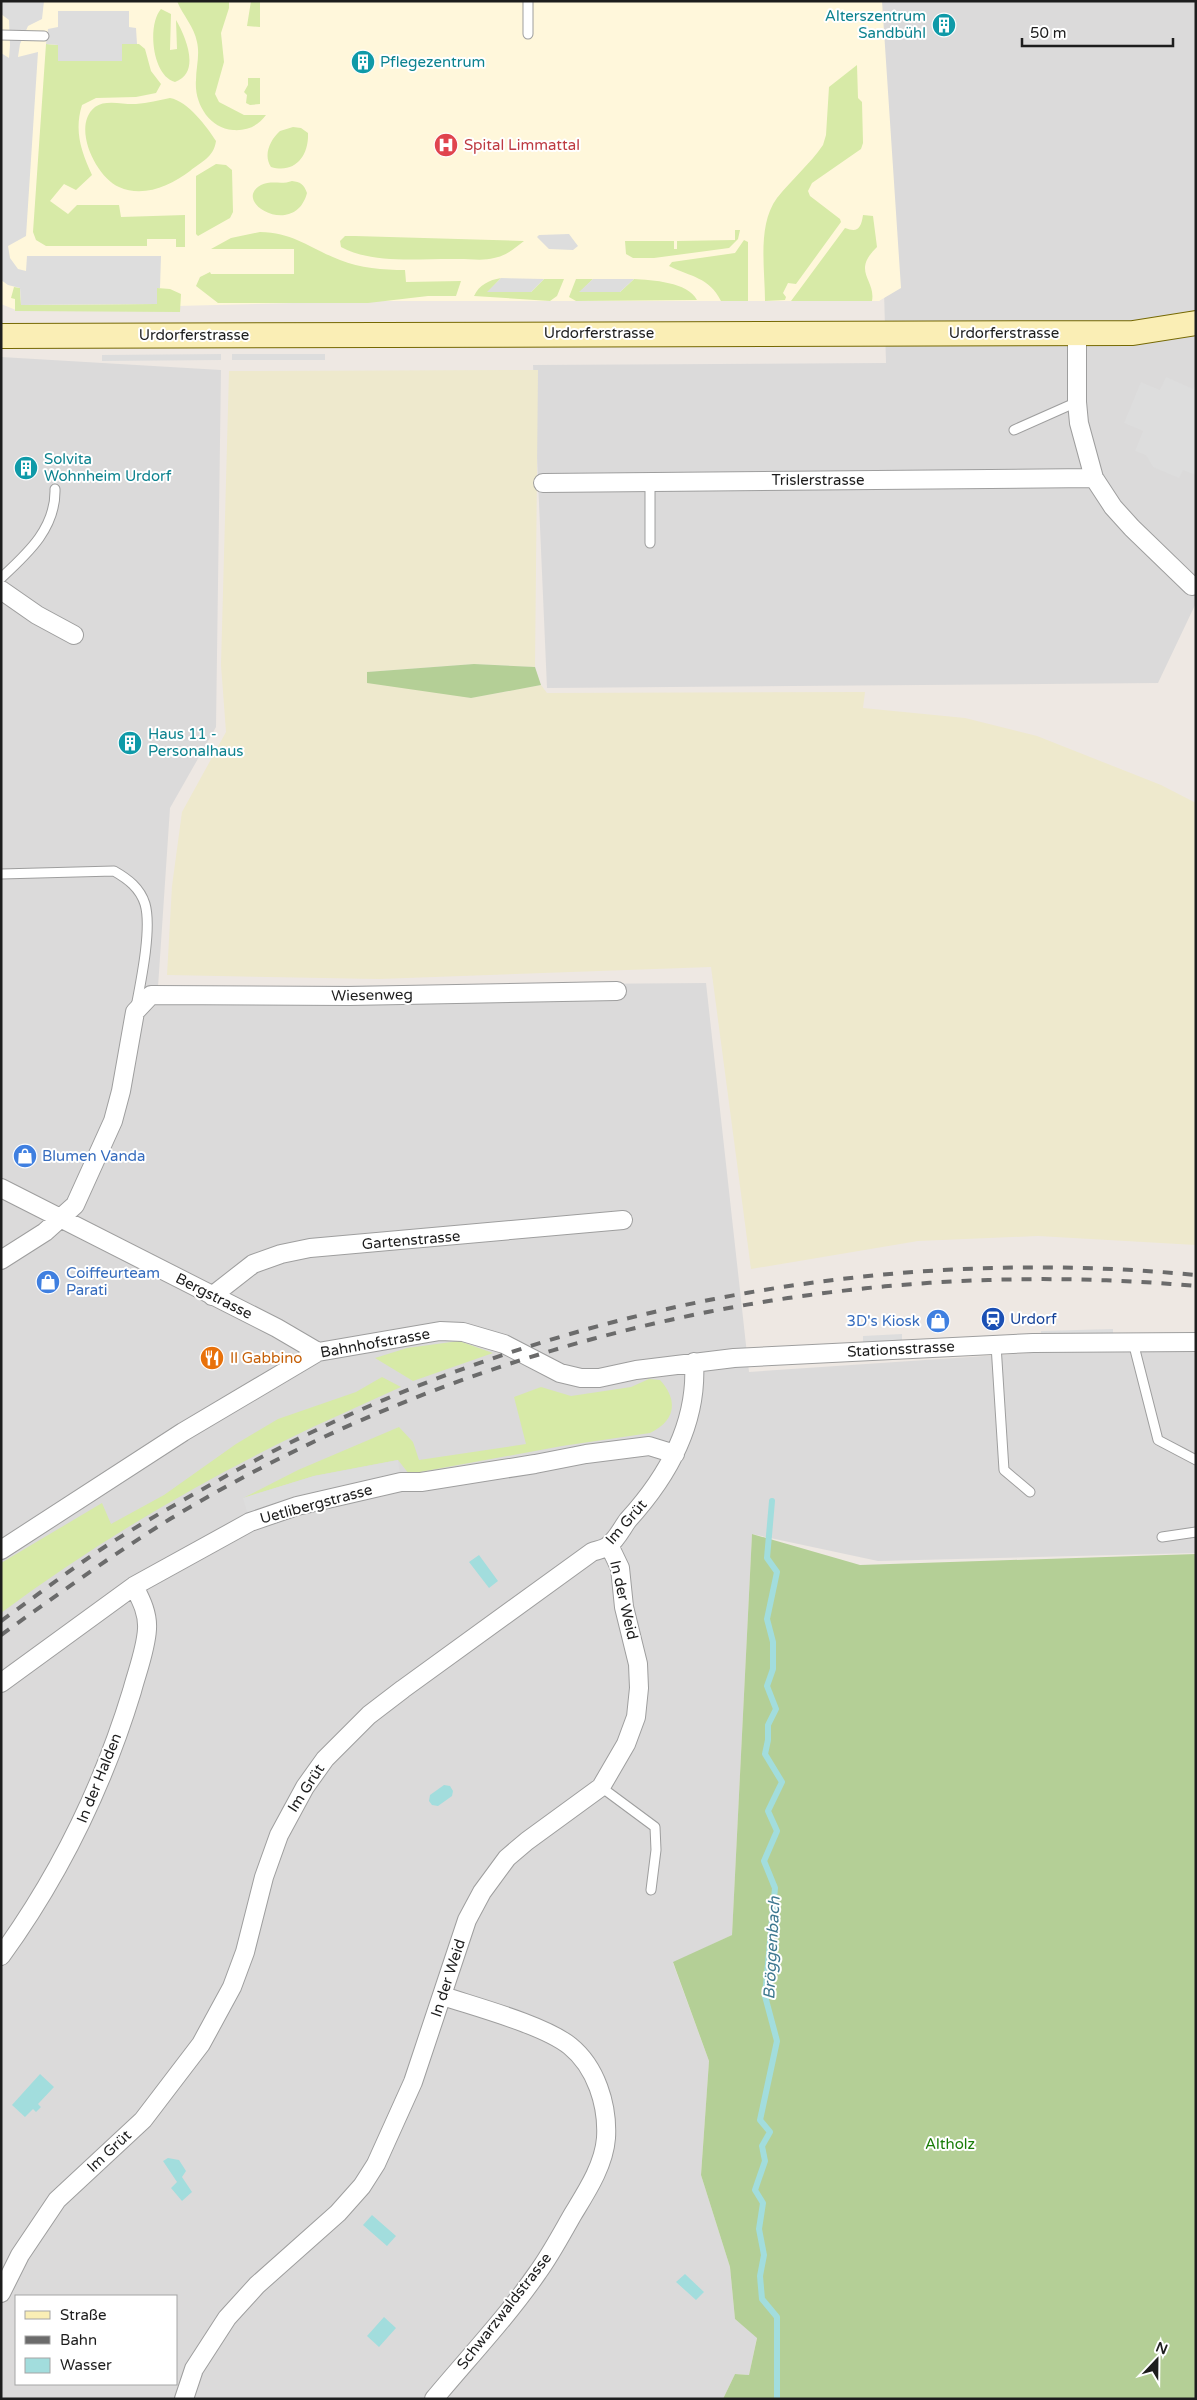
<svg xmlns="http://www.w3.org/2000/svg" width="1197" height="2400" font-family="'Varela Round',sans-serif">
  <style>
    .residential { fill: #dbdada; fill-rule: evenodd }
    .education { fill: #fff7db }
    .farmland { fill: #eee9cd }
    .grass { fill: #d7eaa7 }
    .forest { fill: #b4cf96 }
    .parking { fill: #ddd }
    .water { fill: #a2dddd }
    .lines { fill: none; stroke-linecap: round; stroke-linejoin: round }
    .stream { stroke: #a2dddd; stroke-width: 6 }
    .lane-casing { stroke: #9e9e9e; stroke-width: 11 }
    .street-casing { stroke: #9e9e9e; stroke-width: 20 }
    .secondary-casing { stroke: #756803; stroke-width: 26 }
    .lane { stroke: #fff; stroke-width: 9 }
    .street { stroke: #fff; stroke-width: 18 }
    .secondary { stroke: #faeeb5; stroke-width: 24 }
    .rail { stroke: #6b6b6b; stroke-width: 4; stroke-dasharray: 10 10; stroke-linecap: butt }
    .labels { text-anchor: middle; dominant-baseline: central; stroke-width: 4; stroke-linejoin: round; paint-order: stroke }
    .culture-label { font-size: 15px; fill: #0d838f; stroke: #fff; text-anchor: start }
    .health-label { font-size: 15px; fill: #be3a42; stroke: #fff; text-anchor: start }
    .street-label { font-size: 15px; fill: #1d1d1d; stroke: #fff }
    .shop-label { font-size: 15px; fill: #366cbe; stroke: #fff; text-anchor: start }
    .transit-label { font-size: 15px; fill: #164399; stroke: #fff; text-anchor: start }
    .food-label { font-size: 15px; fill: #c56008; stroke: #fff; text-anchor: start }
    .park-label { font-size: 15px; fill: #1a7d09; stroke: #fff }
    .water-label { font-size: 16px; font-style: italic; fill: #3d788f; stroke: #fff }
  </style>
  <rect width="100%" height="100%" fill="#eee8e3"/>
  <path class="residential" d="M 871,1 L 1196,1 L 1196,603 L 1158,683 L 547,688 L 533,365 L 886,363 L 880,147 Z
    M 1,357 L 221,370 L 216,727 L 170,808 L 158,987 L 706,983 L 749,1372 L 1045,1352 L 1196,1352 L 1196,1553 L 878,1561 L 752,1534 L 732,1935 L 673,1963 L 709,2061 L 701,2175 L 730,2267 L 735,2319 L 757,2337 L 749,2375 L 735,2374 L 723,2399 L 1,2399 ZM 16,2296 L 176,2296 L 176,2384 L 16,2384 Z"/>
  <path class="education" d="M 1,1 L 882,1 L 901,288 L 879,301 L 372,301 L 16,310 L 1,304 Z"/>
  <path class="farmland" d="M 538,370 L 535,667 L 474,664 L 367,672 L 470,698 L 541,685 L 547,693 L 865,692 L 863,708 L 965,718 L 1037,736 L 1161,785 L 1196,803 L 1196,1245 L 1038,1236 L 918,1241 L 751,1269 L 711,967 L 379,979 L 167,975 L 172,886 L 182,812 L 226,732 L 221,665 L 229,371 Z"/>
  <path class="grass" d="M 177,1 L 229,1 L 229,8 L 221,33 L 224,62 L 215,94 L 219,102 L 244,115 L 266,115 C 258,126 247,131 233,130 C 209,128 194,103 196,80 C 196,67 200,56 197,42 C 194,26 183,16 177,1 Z
    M 251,1 L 260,1 L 260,27 L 247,26 Z
    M 161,9 L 171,14 L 170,50 L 177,49 L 176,20 C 186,37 201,73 175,82 C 152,76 147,25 161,9 Z
    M 46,44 L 58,45 L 58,61 L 121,61 L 122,44 L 139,44 L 145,49 L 151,71 L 161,84 L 156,93 L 136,97 L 96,98 L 82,105 C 74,131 81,151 92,175 L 76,190 L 64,184 L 50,201 L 68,214 L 77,205 L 119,205 L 121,217 L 185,215 L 185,247 L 176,247 L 176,239 L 147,239 L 147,246 L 46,246 L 36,240 L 33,232 Z
    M 857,65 L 858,98 L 862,102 L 863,143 L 861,149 L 812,183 L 808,191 L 810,196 L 840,219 L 841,222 L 796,284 L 788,283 L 783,293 L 786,297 L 785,300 L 765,301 C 765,269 757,225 777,198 C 792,179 810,164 823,145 L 826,135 L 829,87 Z
    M 248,78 L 260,78 L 260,104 L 250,105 L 246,103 L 247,95 L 244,92 L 248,85 Z
    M 170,98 C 188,101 207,127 216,141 C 214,157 201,162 190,171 C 170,186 143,198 119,187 C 96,177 71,126 95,107 C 106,99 124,105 136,104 C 148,103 159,100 170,98 Z
    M 293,127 L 301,128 L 308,133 C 309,156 295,174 271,167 C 263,155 270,140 280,131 Z
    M 216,164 L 226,165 L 232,170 L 233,212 L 230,218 L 198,236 L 196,234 L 196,176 Z
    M 292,181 C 300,182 304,184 307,193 C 295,239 230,202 261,185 C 271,180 282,185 292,181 Z
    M 863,215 L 873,216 L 877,247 C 851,272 876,279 872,301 L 791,301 L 845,228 C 858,233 861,228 863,215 Z
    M 735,230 L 740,230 L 738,239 L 729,248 L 654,258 L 633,258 L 626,254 L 625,241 L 674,241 L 674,249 L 677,249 L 677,241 L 735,240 Z
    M 260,232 C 295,233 309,248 340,260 C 360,268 383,270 405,270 L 406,282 L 461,281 L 456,296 L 428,296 L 368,303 L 218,303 L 196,286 L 200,277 L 210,272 L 211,274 L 294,274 L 294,249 L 211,249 L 231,238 Z
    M 345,236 L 355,236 L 524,241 C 515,248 506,256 494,258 C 484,261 470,259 459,259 C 422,258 375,265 341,247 L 340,241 Z
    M 744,240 L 748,242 L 748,301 L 721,301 C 709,277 691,277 669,266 L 672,262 L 735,253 Z
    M 501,278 L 488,292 L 531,292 L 544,279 L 564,279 L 557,296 L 550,301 L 474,296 C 479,285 489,280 501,278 Z
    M 576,279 L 593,279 L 580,292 L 620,292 L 634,279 C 652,280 688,282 697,300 L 576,301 L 569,297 Z
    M 14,287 L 20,288 L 21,305 L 156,304 L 157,288 L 170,289 L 181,294 L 180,312 L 15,311 L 15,299 L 11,298 Z
    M 459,1341 L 493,1353 L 413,1381 L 375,1358 L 407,1348 Z
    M 382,1377 L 401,1387 C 362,1405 322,1422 284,1441 C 185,1490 90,1547 1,1613 L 1,1563 L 102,1503 L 111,1524 L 164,1495 L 236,1444 L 278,1419 L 356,1392 Z
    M 649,1379 L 660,1380 C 679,1401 675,1421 650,1433 L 562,1446 L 409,1474 L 398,1460 L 314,1476 L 243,1498 L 298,1470 L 399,1427 L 413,1442 L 419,1460 L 526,1444 L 514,1397 L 541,1387 L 571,1396 L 631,1387 Z"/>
  <path class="forest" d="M 474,664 L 535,667 L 541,685 L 471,698 L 367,683 L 367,672 Z
    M 752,1534 L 860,1565 L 1196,1554 L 1196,2399 L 723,2399 L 735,2374 L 749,2375 L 757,2338 L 735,2319 L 730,2267 L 701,2175 L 709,2061 L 673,1962 L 732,1935 Z"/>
  <path class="parking" d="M 1,1 L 44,1 L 42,19 L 28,26 L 20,44 L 18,57 L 38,52 L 26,236 L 8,246 L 10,258 L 18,269 L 26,271 L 27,256 L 161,256 L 160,288 L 157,288 L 157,304 L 21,305 L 20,288 L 8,285 L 1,280 L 1,53 L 9,58 L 10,45 L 9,20 L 1,14 Z
    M 58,11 L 129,11 L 129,27 L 136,28 L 137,44 L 122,44 L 122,61 L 58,61 L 58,45 L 46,44 L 48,29 L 58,27 Z
    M 569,234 L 578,246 L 573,250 L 549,249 L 537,237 L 539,235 Z
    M 501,278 L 544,279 L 531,292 L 487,292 Z
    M 593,279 L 634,279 L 620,292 L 579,292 Z
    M 221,354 L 221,360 L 102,361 L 102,355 Z
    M 232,354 L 325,354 L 325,360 L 232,360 Z
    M 1166,377 L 1193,389 L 1196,383 L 1196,475 L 1183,470 L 1179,478 L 1153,467 L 1146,455 L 1135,451 L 1143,431 L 1124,423 L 1141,382 L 1160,390 Z
    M 1113,1329 L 1113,1334 L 1041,1336 L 1041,1331 Z
    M 902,1334 L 902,1340 L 863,1342 L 863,1336 Z
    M 398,1460 L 401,1482 L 250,1522 L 243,1498 L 314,1476 Z"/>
  <path class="water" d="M 479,1555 L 498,1581 L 489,1588 L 469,1562 Z
    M 444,1785 L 450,1786 L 453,1791 L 452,1796 L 438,1806 L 432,1805 L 429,1801 L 430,1795 Z
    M 40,2074 L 54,2087 L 38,2104 L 41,2107 L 36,2112 L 33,2109 L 25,2117 L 12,2105 Z
    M 168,2158 L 179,2160 L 186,2171 L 182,2177 L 192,2192 L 182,2201 L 171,2188 L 177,2182 L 163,2161 Z
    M 372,2215 L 396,2236 L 387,2246 L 363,2225 Z
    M 685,2274 L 704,2292 L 696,2300 L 676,2282 Z
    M 384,2317 L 396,2328 L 379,2347 L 367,2336 Z"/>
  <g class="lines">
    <path class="stream" d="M 772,1501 L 767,1558 L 777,1572 L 767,1619 L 773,1642 L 773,1669 L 767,1686 L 776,1709 L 768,1725 L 768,1740 L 765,1754 L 782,1782 L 768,1811 L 777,1831 L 764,1861 L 775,1888 L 765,1996 L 777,2041 L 760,2120 L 770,2132 L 762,2146 L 765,2161 L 755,2190 L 763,2203 L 759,2229 L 764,2255 L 760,2276 L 762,2299 L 777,2317 L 777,2399"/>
    <g class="lane-casing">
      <path id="lane" d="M 528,1 L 528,34
        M 1,35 L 44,36
        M 1014,430 L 1077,402
        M 650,482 L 650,543
        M 1,578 C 28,553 56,528 55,489
        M 1,874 L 114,871 C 128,879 140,888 145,904 C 152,928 141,981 136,1007
        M 1133,1342 L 1158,1440 L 1196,1460
        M 996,1345 L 1004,1470 L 1030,1492
        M 1162,1537 L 1196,1532
        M 601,1787 L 655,1827 L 656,1850 L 651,1890"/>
    </g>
    <g class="street-casing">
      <path id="street" d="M 1077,333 L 1077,402 L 1079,423 L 1094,478 L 1113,507 L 1132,528 L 1192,586
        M 543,483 L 1094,478
        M 1,590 L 37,615 L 74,635
        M 1,1188 L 277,1328 L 318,1352
        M 1,1260 L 45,1232 L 75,1205 L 113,1121 L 121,1091 L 135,1012 L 151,995 L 349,996 L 617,991
        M 212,1296 L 253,1264 L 281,1254 L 310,1248 L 623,1220
        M 1,1550 L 183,1432 L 318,1352 L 440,1331 L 463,1332 L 504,1344 L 560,1373 L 581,1378 L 599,1378 L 636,1370 L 734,1358 L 1033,1343 L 1196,1342
        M 1,1683 L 134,1586 L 250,1522 L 297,1506 L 401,1482 L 421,1482 L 535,1464 L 586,1454 L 649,1446 L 675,1454
        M 1,1956 C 59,1876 103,1786 132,1691 C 137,1672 146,1649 147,1629 C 148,1613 141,1600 134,1586
        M 1,2293 L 20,2255 L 57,2200 L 143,2120 L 201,2044 L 232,1987 L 245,1952 L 264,1877 L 279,1835 L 305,1787 L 325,1759 L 369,1715 L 403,1689 L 592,1552 C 597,1550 605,1549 609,1545 C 617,1539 622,1528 628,1520 C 668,1476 698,1424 694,1362
        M 184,2399 L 194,2369 L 227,2318 L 257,2285 L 338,2213 L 362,2186 L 376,2164 L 413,2082 L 467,1920 L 482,1892 L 507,1858 L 527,1841 L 601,1787 L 626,1744 L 636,1717 L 639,1688 L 638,1664 L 624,1607 L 620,1568 L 609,1545
        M 434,2399 C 469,2357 507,2317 538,2272 C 551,2254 562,2233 573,2214 C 587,2191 604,2165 606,2138 C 608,2105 596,2067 570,2046 C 544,2025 476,2007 443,1996"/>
    </g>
    <g class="secondary-casing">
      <path id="secondary" d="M 1,336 L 1133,333 L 1196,323"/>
    </g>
    <use href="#lane" class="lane"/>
    <use href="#street" class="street"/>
    <use href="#secondary" class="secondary"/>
    <path class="rail" d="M 1,1621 C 32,1599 63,1575 94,1554 C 131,1529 171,1507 210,1485 C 508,1317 855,1242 1196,1275
      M 1,1635 C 57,1595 112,1555 170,1519 C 476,1334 841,1254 1196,1286"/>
  </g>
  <defs>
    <g id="building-disc" transform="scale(1.25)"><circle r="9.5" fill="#0f9aa8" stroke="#fff"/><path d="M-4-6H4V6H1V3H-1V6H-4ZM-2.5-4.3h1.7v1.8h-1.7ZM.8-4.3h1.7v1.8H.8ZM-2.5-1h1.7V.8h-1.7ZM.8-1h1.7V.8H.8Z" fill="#fff"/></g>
    <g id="hospital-disc" transform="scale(1.25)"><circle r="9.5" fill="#e0444e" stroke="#fff"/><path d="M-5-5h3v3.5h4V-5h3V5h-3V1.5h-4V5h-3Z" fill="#fff"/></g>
    <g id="shop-disc" transform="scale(1.25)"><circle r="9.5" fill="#3f7fe0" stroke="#fff"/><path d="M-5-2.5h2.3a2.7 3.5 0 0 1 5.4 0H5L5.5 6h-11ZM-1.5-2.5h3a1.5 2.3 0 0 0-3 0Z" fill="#fff"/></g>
    <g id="station-disc" transform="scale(1.25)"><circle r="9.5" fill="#1a4fb4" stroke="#fff"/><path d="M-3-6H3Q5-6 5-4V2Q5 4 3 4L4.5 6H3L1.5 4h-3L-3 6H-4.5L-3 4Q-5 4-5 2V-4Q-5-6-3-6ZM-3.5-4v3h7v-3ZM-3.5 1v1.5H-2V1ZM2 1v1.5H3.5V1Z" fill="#fff"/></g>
    <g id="restaurant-disc" transform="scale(1.25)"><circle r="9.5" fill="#e8710a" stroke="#fff"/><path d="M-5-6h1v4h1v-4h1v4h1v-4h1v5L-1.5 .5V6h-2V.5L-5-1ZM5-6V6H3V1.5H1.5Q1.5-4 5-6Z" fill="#fff"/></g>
  </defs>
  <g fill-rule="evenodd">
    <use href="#building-disc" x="944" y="25"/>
    <use href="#building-disc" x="363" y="62"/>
    <use href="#hospital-disc" x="446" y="145"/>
    <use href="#building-disc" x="26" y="468"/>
    <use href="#building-disc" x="130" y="743"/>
    <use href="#shop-disc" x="25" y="1156"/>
    <use href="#shop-disc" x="48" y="1282"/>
    <use href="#station-disc" x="993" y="1319"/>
    <use href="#shop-disc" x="938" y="1321"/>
    <use href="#restaurant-disc" x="212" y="1358"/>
  </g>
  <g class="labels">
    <g class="culture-label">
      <text x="926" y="16" text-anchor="end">Alterszentrum<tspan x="926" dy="17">Sandbühl</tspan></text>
      <text x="380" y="62">Pflegezentrum</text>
      <text x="44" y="459">Solvita<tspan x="44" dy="17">Wohnheim Urdorf</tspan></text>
      <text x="148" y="734">Haus 11 -<tspan x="148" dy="17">Personalhaus</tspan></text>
    </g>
    <g class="health-label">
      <text x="464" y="145">Spital Limmattal</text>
    </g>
    <g class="street-label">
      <text x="599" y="333">Urdorferstrasse</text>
      <text x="1004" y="333">Urdorferstrasse</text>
      <text x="194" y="335">Urdorferstrasse</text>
      <text x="818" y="480">Trislerstrasse</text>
      <text transform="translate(372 995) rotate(-1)">Wiesenweg</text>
      <text transform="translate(411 1240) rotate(-5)">Gartenstrasse</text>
      <text transform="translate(214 1296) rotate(27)">Bergstrasse</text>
      <text transform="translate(375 1343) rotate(-10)">Bahnhofstrasse</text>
      <text transform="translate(901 1349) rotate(-3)">Stationsstrasse</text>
      <text transform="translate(316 1504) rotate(-15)">Uetlibergstrasse</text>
      <text transform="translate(626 1522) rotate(-49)">Im Grüt</text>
      <text transform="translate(624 1600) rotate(77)">In der Weid</text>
      <text transform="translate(99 1778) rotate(-68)">In der Halden</text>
      <text transform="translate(306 1788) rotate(-57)">Im Grüt</text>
      <text transform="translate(448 1978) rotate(-72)">In der Weid</text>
      <text transform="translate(109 2151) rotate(-43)">Im Grüt</text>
      <text transform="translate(504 2311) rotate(-52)">Schwarzwaldstrasse</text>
    </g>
    <g class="shop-label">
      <text x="42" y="1156">Blumen Vanda</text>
      <text x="66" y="1273">Coiffeurteam<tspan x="66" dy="17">Parati</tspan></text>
      <text x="920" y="1321" text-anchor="end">3D's Kiosk</text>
    </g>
    <g class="transit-label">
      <text x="1010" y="1319">Urdorf</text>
    </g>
    <g class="food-label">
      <text x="230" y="1358">Il Gabbino</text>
    </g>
    <g class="park-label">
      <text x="950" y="2144">Altholz</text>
    </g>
    <g class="water-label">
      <text transform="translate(772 1948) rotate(-87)">Bröggenbach</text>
    </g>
  </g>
  <rect width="1197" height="2400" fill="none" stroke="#1d1d1d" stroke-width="5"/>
  <rect x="15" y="2295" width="162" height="90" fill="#ffffff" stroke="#a5a5a5"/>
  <rect x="25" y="2311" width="25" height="8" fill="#faeeb5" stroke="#a5a5a5"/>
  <text x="60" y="2320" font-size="15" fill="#1d1d1d">Straße</text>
  <rect x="25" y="2336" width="25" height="8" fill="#6b6b6b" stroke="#a5a5a5"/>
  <text x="60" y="2345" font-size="15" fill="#1d1d1d">Bahn</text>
  <rect x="25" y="2358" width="25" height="15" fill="#a2dddd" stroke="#a5a5a5"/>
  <text x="60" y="2370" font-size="15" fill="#1d1d1d">Wasser</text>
  <g transform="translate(1157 2360) rotate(22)" stroke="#ffffff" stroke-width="4" paint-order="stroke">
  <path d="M0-4L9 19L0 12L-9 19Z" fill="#1d1d1d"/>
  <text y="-8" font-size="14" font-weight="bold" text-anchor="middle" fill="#1d1d1d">N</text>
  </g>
  <path d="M1022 38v8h151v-8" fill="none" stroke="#1d1d1d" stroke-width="2.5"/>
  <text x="1030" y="38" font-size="15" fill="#1d1d1d" stroke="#ffffff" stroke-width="4" paint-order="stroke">50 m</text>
</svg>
